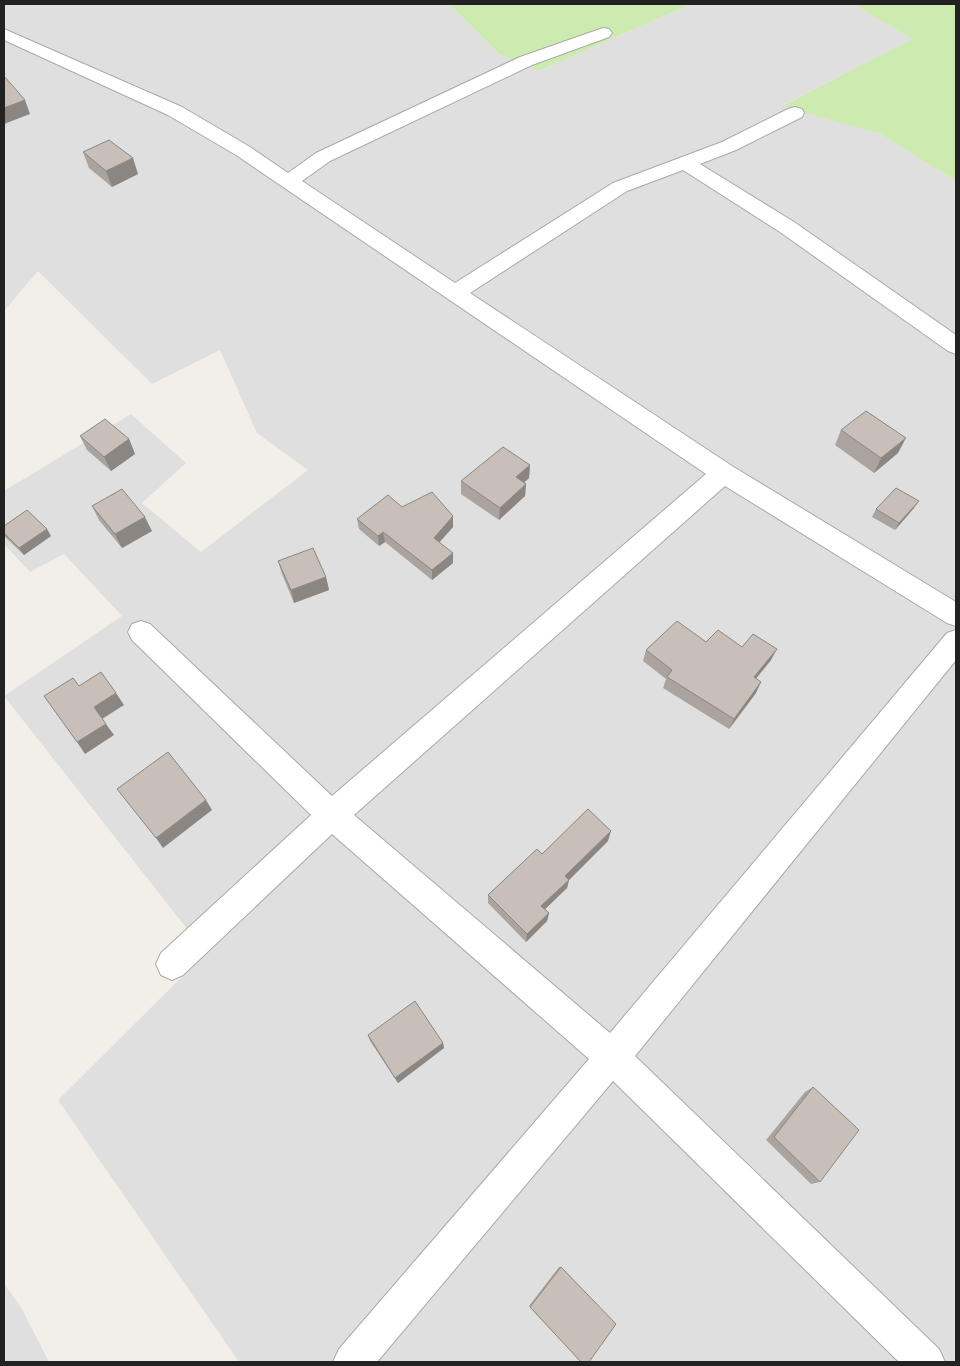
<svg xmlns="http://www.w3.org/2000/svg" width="960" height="1366" font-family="'Golos Text',sans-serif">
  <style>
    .residential { fill: #e0dfdf }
    .grass { fill: #cdebb0 }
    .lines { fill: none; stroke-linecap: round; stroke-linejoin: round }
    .minor-casing { stroke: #a9a9a9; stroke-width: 2 }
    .minor { fill: #fff; fill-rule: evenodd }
    .wall { fill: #aba49e }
    .shaded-wall { fill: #8b8681 }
    .building { fill: #c7bfb8; stroke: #8b8681 }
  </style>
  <rect width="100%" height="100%" fill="#f2efe9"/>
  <path class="residential" d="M 4,4 L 449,4 L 499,54 L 539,71 L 691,4 L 853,4 L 913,39 L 783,105 L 880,134 L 956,181 L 956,1362 L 239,1362 L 58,1100 L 206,953 L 4,696 L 122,616 L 64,554 L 30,572 L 4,544 L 4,491 L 131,414 L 186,463 L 142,503 L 201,552 L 308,470 L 257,433 L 220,350 L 152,384 L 38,271 L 4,311 Z
    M 4,1284 L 21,1307 L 49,1362 L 4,1362 Z"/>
  <path class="grass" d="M 449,4 L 691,4 L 539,71 L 499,54 Z
    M 853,4 L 956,4 L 956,181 L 880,134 L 782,106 L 912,39 Z"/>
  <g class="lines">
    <g class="minor-casing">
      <path id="minor" d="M 603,28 L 609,29 L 612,33 L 609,37 L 532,65 L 330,161 L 302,181 L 455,283 L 613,183 L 722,142 L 788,109 L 795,107 L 802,109 L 804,113 L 802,117 L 736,150 L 700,164 L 794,222 L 956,335 L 956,354 L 948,351 L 780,232 L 683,170 L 627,191 L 470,293 L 732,466 L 956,602 L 956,626 L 947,623 L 725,486 L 354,815 L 610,1033 L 947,633 L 956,630 L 956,660 L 635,1056 L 939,1349 L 945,1362 L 899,1362 L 613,1081 L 377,1362 L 333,1362 L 339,1349 L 589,1059 L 332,834 L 183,975 L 172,980 L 161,975 L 156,964 L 161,953 L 311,815 L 132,640 L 128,632 L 132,624 L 141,621 L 150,624 L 332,796 L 706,474 L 236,155 L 168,115 L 4,40 L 4,29 L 182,107 L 250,147 L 288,173 L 316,153 L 520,57 Z"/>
    </g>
    <use href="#minor" class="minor"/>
  </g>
  <path class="wall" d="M 83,152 L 138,174 L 112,187 L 89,168 Z
    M 841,430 L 898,453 L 874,473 L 835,445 Z
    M 80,436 L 129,439 L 135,454 L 111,471 L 87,450 Z
    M 530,465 L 529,478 L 524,482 L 526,484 L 525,496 L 499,520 L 461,494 L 461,481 Z
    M 92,506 L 152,531 L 122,548 L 99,520 Z
    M 402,507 L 453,527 L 439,543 L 453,553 L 453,563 L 432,580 L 385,542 L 379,546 L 359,529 L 357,519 Z
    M 914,508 L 895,530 L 872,517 L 876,509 Z
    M 4,526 L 51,536 L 24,555 L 4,536 Z
    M 278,561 L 326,577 L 329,590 L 294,603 L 282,574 Z
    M 706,642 L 771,660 L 756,679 L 756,693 L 729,729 L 663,688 L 666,679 L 643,661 L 646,650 Z
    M 608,841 L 569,880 L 567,888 L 545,909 L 549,913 L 547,921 L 526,942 L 488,903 L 488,895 L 542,854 Z
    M 368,1035 L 443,1043 L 444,1048 L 398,1083 L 370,1041 Z
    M 813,1087 L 820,1182 L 811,1184 L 766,1140 L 805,1092 Z
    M 559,1267 L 561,1267 L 581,1362 L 529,1306 Z"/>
  <path class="shaded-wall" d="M 25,100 L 30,114 L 4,124 L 4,108 Z
    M 133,158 L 138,174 L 112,187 L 106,171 Z
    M 906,438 L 898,453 L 874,473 L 881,458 Z
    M 129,439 L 135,454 L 111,471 L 104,457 Z
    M 530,465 L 529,478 L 516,490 L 516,477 Z
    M 526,484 L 525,496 L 499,520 L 500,508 Z
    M 919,501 L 914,508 L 895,530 L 899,523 Z
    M 453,516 L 453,527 L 434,548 L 434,538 Z
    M 145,517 L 152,531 L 122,548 L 115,534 Z
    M 47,529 L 51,536 L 24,555 L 19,548 Z
    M 383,532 L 385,542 L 379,546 L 378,536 Z
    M 453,553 L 453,563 L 432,580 L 432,570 Z
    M 326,577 L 329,590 L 294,603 L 291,590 Z
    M 777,649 L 771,660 L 748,688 L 754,677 Z
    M 761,682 L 756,693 L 729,729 L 734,719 Z
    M 116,693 L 124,705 L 102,719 L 94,707 Z
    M 106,724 L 114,735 L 85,754 L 77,742 Z
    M 206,800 L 212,810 L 163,848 L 156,838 Z
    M 611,831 L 608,841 L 569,880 L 567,888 L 540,914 L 541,906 L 565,876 Z
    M 549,913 L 547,921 L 526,942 L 527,934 Z
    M 443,1043 L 444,1048 L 398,1083 L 395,1078 Z"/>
  <path class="building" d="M 4,76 L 25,100 L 4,108 Z
    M 109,140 L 133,158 L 106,171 L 83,152 Z
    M 866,411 L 906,438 L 881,458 L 841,430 Z
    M 105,419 L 129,439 L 104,457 L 80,436 Z
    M 503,447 L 530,465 L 516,477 L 526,484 L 500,508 L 461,481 Z
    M 896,488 L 919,501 L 899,523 L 876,509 Z
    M 122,489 L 145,517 L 115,534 L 92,506 Z
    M 432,492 L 453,516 L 434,538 L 453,553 L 432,570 L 383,532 L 378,536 L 357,519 L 388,495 L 402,507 Z
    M 27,510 L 47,529 L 19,548 L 4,533 L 4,526 Z
    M 313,548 L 326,577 L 291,590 L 278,561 Z
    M 677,621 L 706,642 L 718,630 L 742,647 L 753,634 L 777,649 L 754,677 L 761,682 L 734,719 L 667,677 L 672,670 L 646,650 Z
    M 101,672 L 116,693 L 94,707 L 106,724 L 77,742 L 44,696 L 73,678 L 79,686 Z
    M 168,752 L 206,800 L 156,838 L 117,789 Z
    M 588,809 L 611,831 L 565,876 L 569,880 L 541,906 L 549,913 L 527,934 L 488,895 L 537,849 L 542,854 Z
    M 415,1001 L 443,1043 L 395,1078 L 368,1035 Z
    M 813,1087 L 859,1130 L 820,1182 L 774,1137 Z
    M 561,1267 L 616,1324 L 589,1362 L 581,1362 L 530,1307 Z"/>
  <rect width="960" height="1366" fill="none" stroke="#222222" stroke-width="10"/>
</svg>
